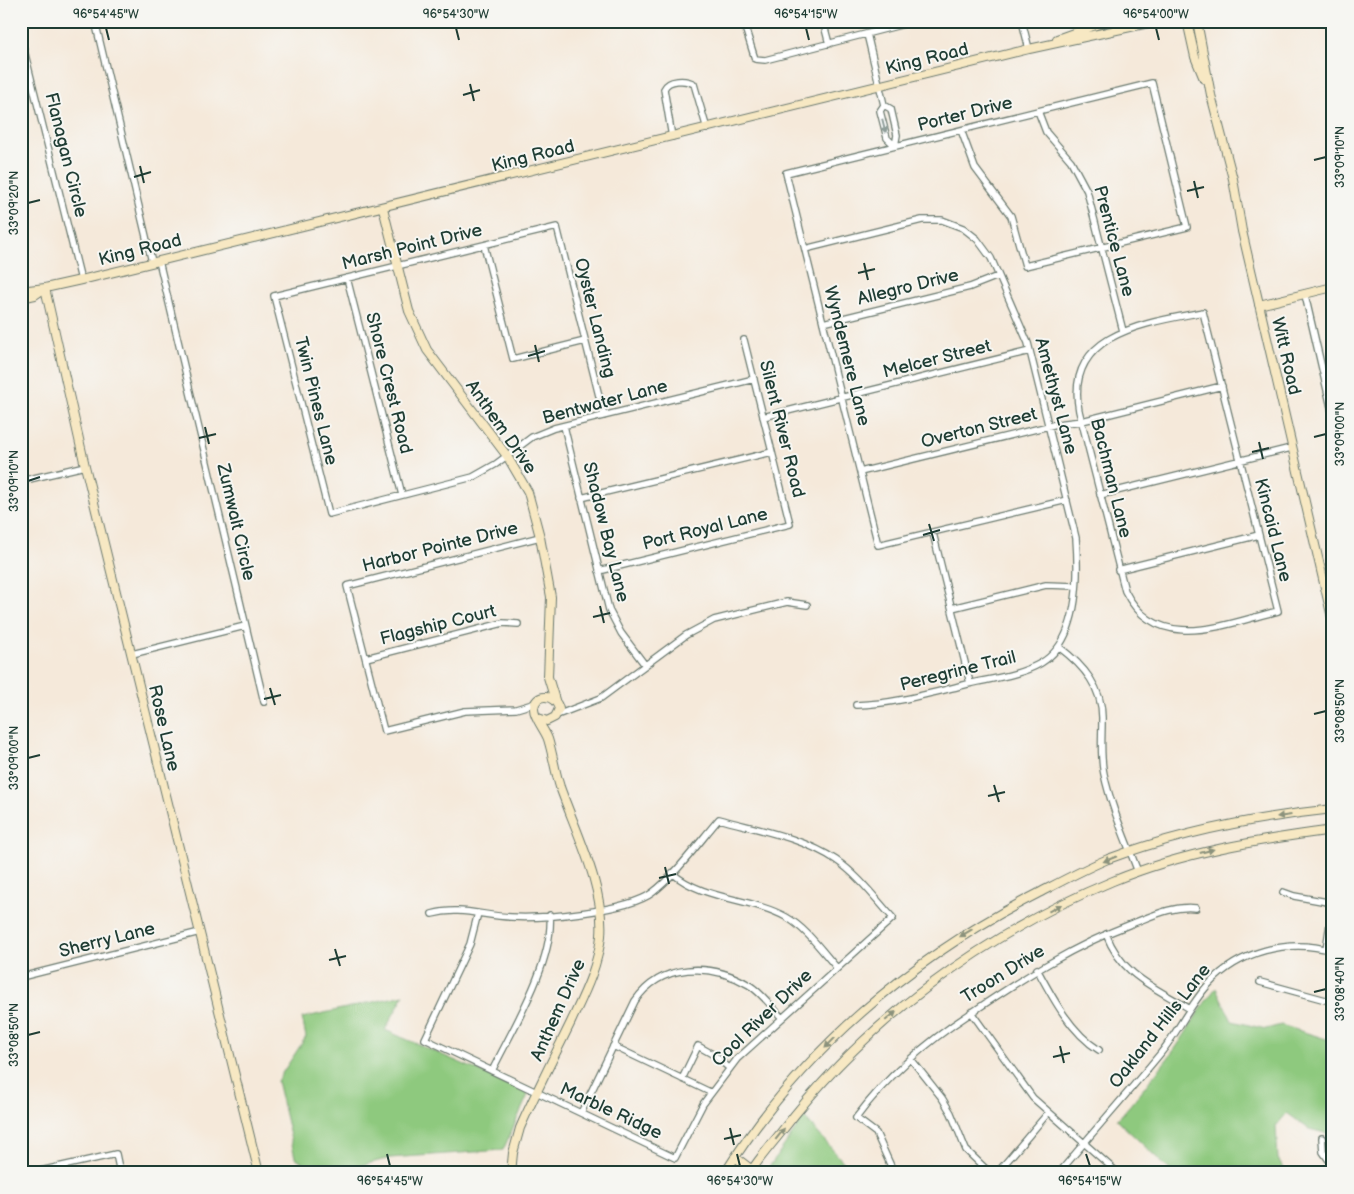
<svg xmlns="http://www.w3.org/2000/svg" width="1354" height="1194" font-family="'Balsamiq Sans',sans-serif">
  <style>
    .green { fill: #8ec97e; stroke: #568359 }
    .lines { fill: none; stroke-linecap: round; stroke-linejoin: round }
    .street-casing { stroke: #6a796e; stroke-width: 8 }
    .secondary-casing { stroke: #6a796e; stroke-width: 10 }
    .street { stroke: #fff; stroke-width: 5.5 }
    .secondary { stroke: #f7e8c3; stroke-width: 8 }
    .oneway { fill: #8f9e9a }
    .oneway2 { fill: #8b927c }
    .ticks { fill: none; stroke: #1f3d34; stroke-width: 2 }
    .labels { text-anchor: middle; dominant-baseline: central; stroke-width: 4; stroke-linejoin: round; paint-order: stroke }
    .street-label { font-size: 18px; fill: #1f3d34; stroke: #f6f6f2 }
    .neatline { fill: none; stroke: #1f3d34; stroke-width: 2 }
    .ticks-label { font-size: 12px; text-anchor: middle; fill: #1f3d34 }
  </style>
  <rect width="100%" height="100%" fill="#f6f6f2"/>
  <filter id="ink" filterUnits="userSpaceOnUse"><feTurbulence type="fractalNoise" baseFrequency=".02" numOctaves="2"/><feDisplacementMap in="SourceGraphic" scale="10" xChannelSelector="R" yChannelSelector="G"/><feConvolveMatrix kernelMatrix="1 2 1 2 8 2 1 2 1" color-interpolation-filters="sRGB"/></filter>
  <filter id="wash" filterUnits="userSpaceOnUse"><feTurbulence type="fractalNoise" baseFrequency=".0096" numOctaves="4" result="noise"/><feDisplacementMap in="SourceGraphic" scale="20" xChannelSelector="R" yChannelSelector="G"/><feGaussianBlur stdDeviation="1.12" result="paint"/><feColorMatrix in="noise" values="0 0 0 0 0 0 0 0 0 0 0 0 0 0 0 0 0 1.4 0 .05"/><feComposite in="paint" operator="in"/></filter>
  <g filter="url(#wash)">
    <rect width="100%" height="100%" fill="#f5e9da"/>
    <path class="green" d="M 1216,988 L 1232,1021 L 1266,1029 L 1281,1025 L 1333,1041 L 1333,1135 L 1309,1129 L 1287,1113 L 1276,1126 L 1278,1159 L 1287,1173 L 1173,1173 L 1117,1120 C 1135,1100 1151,1079 1168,1058 C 1186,1036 1198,1009 1216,988 Z
      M 404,995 L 385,1030 L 525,1091 L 528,1095 L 503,1150 L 390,1158 L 332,1173 L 317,1173 L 295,1157 L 277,1081 L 306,1037 L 302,1018 Z
      M 804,1117 L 853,1173 L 765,1173 Z"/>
  </g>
  <g filter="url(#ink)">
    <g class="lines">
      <g class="street-casing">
        <path id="street" d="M 95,21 L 152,262
          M 743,21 L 755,59 L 765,60 L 916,21
          M 823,21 L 829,44
          M 1022,21 L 1029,49
          M 867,34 L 884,105 L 891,109 L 897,135 L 895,146
          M 21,38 L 81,280
          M 884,105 L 880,111 L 887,138 L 895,146
          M 1038,111 L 1046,132 L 1071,161 L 1087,191 L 1123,331
          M 961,130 L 975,168 L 1011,216 L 1025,266 L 1187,227 L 1152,83 L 786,173 L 878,545 L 1067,500
          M 672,137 L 664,89 C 668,79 686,79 694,84 L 707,129
          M 484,245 L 513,359 L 585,341
          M 805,249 L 922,220 L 942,220 L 963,228 L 977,239 L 991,258 L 1028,343 L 1076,538 C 1079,578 1079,641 1041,663 C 1019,676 988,679 964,685 C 928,694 893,704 856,705
          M 159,261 L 264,702
          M 347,278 L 402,495
          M 1305,295 L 1333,416
          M 1203,312 L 1278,611 C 1225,624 1157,655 1125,591 L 1079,411 C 1064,332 1147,323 1203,312 Z
          M 823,323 L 970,287 L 998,276
          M 604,416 L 557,227 L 274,296 L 329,514 L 473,477 L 496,464 L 532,437 L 554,428 L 754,379
          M 763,417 L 1030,351
          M 564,426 L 609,610 L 621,633 L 645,665
          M 860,472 L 1057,424 L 1082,421 L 1222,386
          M 21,481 L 85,466
          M 1100,495 L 1291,448
          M 581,498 L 772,452
          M 933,533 L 970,683
          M 1118,570 L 1259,535
          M 599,571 L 790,524 L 744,340
          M 952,608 L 1046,585 L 1075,586
          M 1059,647 C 1084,666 1103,688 1102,720 C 1102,739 1100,756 1104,774 C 1111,807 1126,840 1138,872
          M 132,654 L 245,626
          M 366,658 L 503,623 L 518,624
          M 536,703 L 516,709 L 465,711 L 384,731 L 347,586 L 540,537
          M 557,715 L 601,698 L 686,635 L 714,620 L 787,602 L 807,605
          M 672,873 C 705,901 749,897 786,917 C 806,928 822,951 837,968
          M 1283,892 L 1294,896 L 1333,903
          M 432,914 C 460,906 482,916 511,917 C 542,919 628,911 652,893 C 675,876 700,841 719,819 C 758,830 802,837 836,860 C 858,875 875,898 893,918 L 737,1059 L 703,1104 L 675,1158 L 425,1039 L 470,944 L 478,913
          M 1106,934 C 1123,977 1153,986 1190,1009
          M 1326,949 L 1333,904
          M 1037,969 C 1052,997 1071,1033 1099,1050
          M 21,977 L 200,932
          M 1260,982 L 1333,1002
          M 971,1012 L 1033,1098 L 1118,1173
          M 613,1046 L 710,1092
          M 911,1059 L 942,1098 L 951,1113 L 966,1150 L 990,1173
          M 492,1071 C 513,1028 554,962 550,915
          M 682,1079 L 698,1046 L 714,1055 L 729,1068
          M 581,1113 L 635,1001 C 661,963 711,962 749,985 C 762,993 771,1006 782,1018
          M 1322,1138 L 1323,1152 L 1333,1166
          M 31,1173 L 116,1154 L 120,1173
          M 894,1173 L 876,1133 L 856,1118 C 887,1076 928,1041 971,1013 C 1023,978 1073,946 1131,924 C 1152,916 1174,905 1196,908
          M 997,1173 L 1048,1113
          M 1059,1173 C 1092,1133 1127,1094 1160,1054 C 1178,1032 1189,1006 1208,985 C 1239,951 1288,938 1333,951"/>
      </g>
      <g class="secondary-casing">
        <path id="secondary" d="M 1187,21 L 1195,57 L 1204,79
          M 1197,21 L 1211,95 L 1233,179 L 1242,231 L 1333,622
          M 1057,39 L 1107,21
          M 383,208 L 409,311 L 427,350 L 507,456 L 528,492 L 540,537 L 551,597 L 548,677 L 555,700
          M 45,288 L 85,466 L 259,1173
          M 21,291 L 45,288 L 81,280 L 1029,49 L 1158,21
          M 21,298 L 35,295 L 45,288
          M 1259,305 L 1333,287
          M 735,1157 L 752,1170
          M 511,1173 L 513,1153 L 520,1128 C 536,1092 554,1057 571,1022 C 584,994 598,967 601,936 C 605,888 576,832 560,787 C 555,771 553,755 548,739 C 545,730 534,718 534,709 C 534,692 556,694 559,709 L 555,717 L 547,721 L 538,718
          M 725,1173 C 800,1052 911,958 1037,894 C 1060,882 1084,869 1108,859 C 1180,832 1257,817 1333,809
          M 750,1173 C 759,1158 772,1144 782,1131 C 867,1020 984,934 1113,881 C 1183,852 1258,840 1333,830"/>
      </g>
      <use href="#street" class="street"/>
      <use href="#secondary" class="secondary"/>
    </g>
    <defs><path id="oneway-solid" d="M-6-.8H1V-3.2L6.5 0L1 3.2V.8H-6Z" transform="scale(1.25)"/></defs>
    <use class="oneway" href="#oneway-solid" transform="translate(884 126) rotate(76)"/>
    <g class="oneway2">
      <use href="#oneway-solid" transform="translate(1284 816) rotate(173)"/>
      <use href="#oneway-solid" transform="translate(1207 851) rotate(-15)"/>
      <use href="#oneway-solid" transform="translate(1110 859) rotate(159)"/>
      <use href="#oneway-solid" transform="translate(1055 908) rotate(-29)"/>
      <use href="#oneway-solid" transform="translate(966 933) rotate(149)"/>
      <use href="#oneway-solid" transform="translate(891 1016) rotate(-40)"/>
      <use href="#oneway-solid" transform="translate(830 1043) rotate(134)"/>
      <use href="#oneway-solid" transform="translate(780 1134) rotate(-52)"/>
    </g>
  </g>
  <path class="ticks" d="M 106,28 L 109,40M 456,28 L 459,40M 806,28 L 809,40M 1156,28 L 1159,40M 470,84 L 474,101M 463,95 L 480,90M 1314,160 L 1326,157M 140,166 L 144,183M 134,177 L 151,172M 1194,181 L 1198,198M 1187,191 L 1204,187M 28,203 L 40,200M 864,263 L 868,280M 858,273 L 875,269M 535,345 L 539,362M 528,356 L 545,351M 205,427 L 209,444M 1314,437 L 1326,434M 199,438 L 216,434M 1259,442 L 1263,459M 1252,452 L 1269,448M 28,481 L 40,477M 929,524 L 934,541M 923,535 L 940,530M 600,606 L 604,623M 593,617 L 610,613M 270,688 L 275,705M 264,699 L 281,695M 1314,714 L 1326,711M 28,758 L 40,755M 994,785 L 999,802M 988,796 L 1005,792M 665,867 L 669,884M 659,878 L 676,874M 335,949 L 340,966M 329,960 L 346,956M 1314,992 L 1326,989M 28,1035 L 40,1032M 1060,1046 L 1064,1063M 1053,1057 L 1070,1053M 730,1128 L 734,1145M 724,1139 L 741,1135M 387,1154 L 390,1166M 737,1154 L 740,1166M 1086,1154 L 1090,1166"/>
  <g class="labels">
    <g class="street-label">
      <text transform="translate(927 59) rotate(-14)">King Road</text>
      <text transform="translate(965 114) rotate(-14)">Porter Drive</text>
      <text transform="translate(66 155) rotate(76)">Flanagan Circle</text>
      <text transform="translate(533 156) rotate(-14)">King Road</text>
      <text transform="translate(1114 241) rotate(75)">Prentice Lane</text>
      <text transform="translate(412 247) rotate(-14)">Marsh Point Drive</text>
      <text transform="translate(140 250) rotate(-14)">King Road</text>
      <text transform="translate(908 287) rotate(-14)">Allegro Drive</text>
      <text transform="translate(595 318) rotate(76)">Oyster Landing</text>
      <text transform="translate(847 356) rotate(76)">Wyndemere Lane</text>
      <text transform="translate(1286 356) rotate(77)">Witt Road</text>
      <text transform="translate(937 359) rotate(-14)">Melcer Street</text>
      <text transform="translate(389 383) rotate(76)">Shore Crest Road</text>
      <text transform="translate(1056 396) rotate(75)">Amethyst Lane</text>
      <text transform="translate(316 401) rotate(76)">Twin Pines Lane</text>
      <text transform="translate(605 402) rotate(-15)">Bentwater Lane</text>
      <text transform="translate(501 427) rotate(55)">Anthem Drive</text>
      <text transform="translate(979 428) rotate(-14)">Overton Street</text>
      <text transform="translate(782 429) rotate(76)">Silent River Road</text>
      <text transform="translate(1111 478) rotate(76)">Bachman Lane</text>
      <text transform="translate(236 522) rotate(77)">Zumwalt Circle</text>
      <text transform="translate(705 529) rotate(-14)">Port Royal Lane</text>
      <text transform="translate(1273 530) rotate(76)">Kincaid Lane</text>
      <text transform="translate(606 532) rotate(76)">Shadow Bay Lane</text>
      <text transform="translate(440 547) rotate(-14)">Harbor Pointe Drive</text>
      <text transform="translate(438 625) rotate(-14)">Flagship Court</text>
      <text transform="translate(958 671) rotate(-14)">Peregrine Trail</text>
      <text transform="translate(164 728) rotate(77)">Rose Lane</text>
      <text transform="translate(107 940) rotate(-14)">Sherry Lane</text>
      <text transform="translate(1003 974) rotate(-32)">Troon Drive</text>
      <text transform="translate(558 1010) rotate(-66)">Anthem Drive</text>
      <text transform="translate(762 1018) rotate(-44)">Cool River Drive</text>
      <text transform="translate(1160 1026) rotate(-52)">Oakland Hills Lane</text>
      <text transform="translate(611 1111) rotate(25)">Marble Ridge</text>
    </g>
  </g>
  <rect width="1354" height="1194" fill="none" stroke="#f6f6f2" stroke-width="55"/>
  <rect x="28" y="28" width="1298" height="1138" class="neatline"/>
  <g class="ticks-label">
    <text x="106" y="18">96°54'45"W</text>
    <text x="456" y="18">96°54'30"W</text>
    <text x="806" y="18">96°54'15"W</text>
    <text x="1156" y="18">96°54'00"W</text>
    <text transform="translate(1340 157) rotate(-90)" y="4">33°09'10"N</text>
    <text transform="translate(14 203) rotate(-90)" y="4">33°09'20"N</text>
    <text transform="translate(1340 434) rotate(-90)" y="4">33°09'00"N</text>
    <text transform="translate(14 481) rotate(-90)" y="4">33°09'10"N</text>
    <text transform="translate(1340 711) rotate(-90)" y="4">33°08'50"N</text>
    <text transform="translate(14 758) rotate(-90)" y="4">33°09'00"N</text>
    <text transform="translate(1340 989) rotate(-90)" y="4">33°08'40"N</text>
    <text transform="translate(14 1035) rotate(-90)" y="4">33°08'50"N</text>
    <text x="390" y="1185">96°54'45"W</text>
    <text x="740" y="1185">96°54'30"W</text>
    <text x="1090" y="1185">96°54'15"W</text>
  </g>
</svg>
